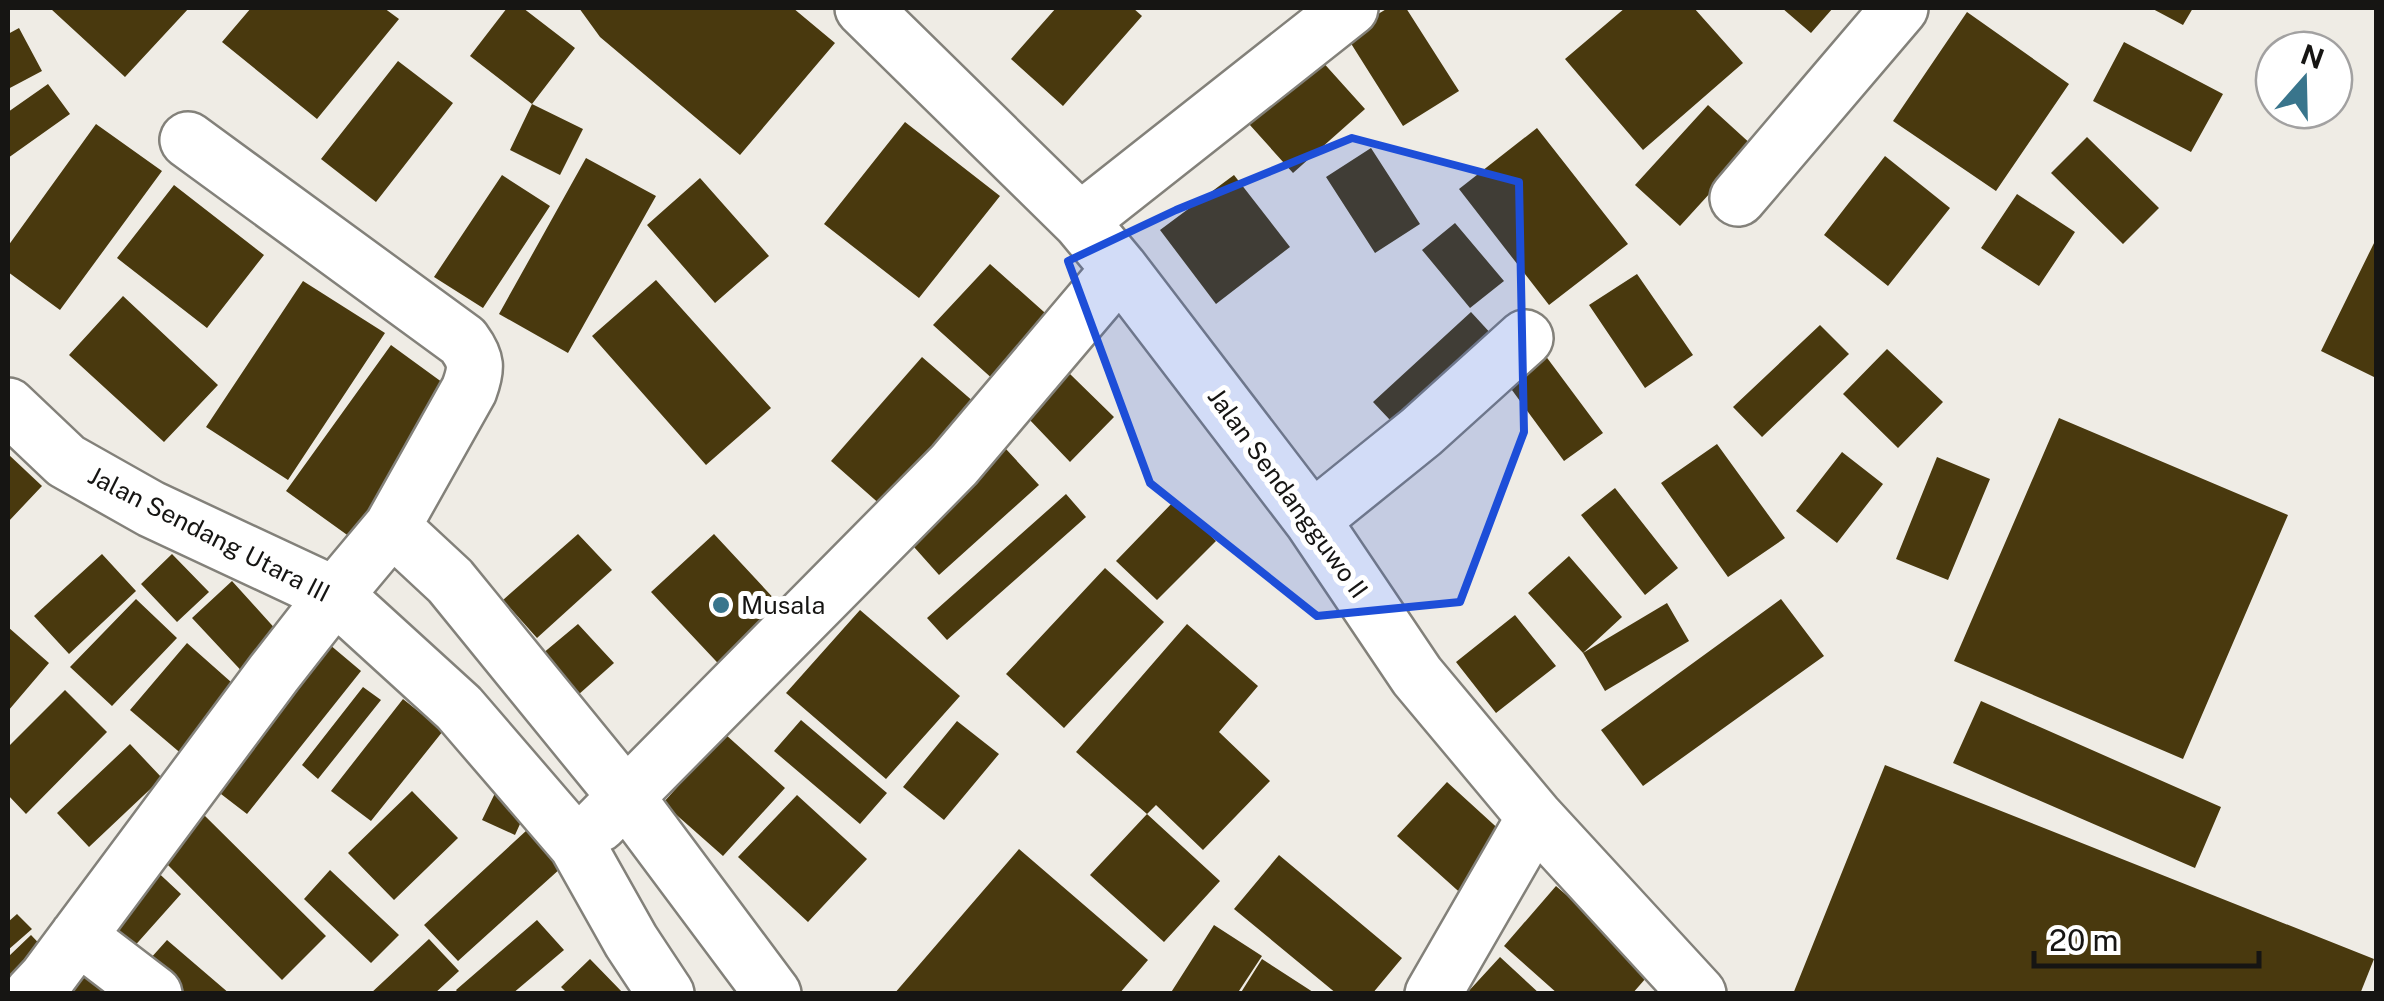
<svg xmlns="http://www.w3.org/2000/svg" width="2384" height="1001" font-family="'Public Sans',sans-serif">
  <style>
    .building { fill: #49390e }
    .lines { fill: none; stroke-linecap: round; stroke-linejoin: round }
    .street-casing { stroke: #83817a; stroke-width: 60 }
    .street { stroke: #fff; stroke-width: 55 }
    .marked { fill: #1d4ed8; fill-opacity: 0.2; stroke: #1d4ed8; stroke-width: 8; stroke-linejoin: round }
    .poi-dot { fill: #39758c; stroke: #fff; stroke-width: 4 }
    .labels { text-anchor: middle; dominant-baseline: central; stroke-width: 10; stroke-linejoin: round; paint-order: stroke }
    .street-label { font-size: 25px; fill: #161513; stroke: #fff }
    .poi-label { font-size: 25px; fill: #161513; stroke: #fff; text-anchor: start }
  </style>
  <rect width="100%" height="100%" fill="#efece5"/>
  <path class="building" d="M 53,8 L 189,8 L 125,77 L 51,9 Z
    M 251,8 L 384,8 L 399,19 L 317,119 L 222,42 Z
    M 507,8 L 523,8 L 575,48 L 532,104 L 470,56 Z
    M 579,8 L 793,8 L 835,43 L 740,155 L 600,37 Z
    M 1056,8 L 1133,8 L 1142,16 L 1063,106 L 1011,59 Z
    M 1388,8 L 1406,8 L 1459,91 L 1403,126 L 1345,34 Z
    M 1625,8 L 1694,8 L 1743,63 L 1643,150 L 1565,59 Z
    M 1782,8 L 1833,8 L 1811,33 Z
    M 2151,8 L 2193,8 L 2183,25 Z
    M 1967,12 L 2069,84 L 1996,191 L 1893,121 Z
    M 19,28 L 42,71 L 8,89 L 8,34 Z
    M 2124,42 L 2223,94 L 2191,152 L 2093,101 Z
    M 1311,49 L 1365,109 L 1293,173 L 1240,114 Z
    M 398,61 L 453,103 L 376,202 L 321,159 Z
    M 48,84 L 70,114 L 8,158 L 8,112 Z
    M 532,104 L 583,129 L 560,175 L 510,150 Z
    M 1708,105 L 1753,146 L 1680,226 L 1635,185 Z
    M 905,122 L 1000,196 L 919,298 L 824,224 Z
    M 96,124 L 162,171 L 60,310 L 8,272 L 8,246 Z
    M 1537,128 L 1628,244 L 1549,305 L 1459,189 Z
    M 2087,137 L 2159,208 L 2123,244 L 2051,173 Z
    M 1371,148 L 1420,224 L 1375,253 L 1326,177 Z
    M 1885,156 L 1950,208 L 1888,286 L 1824,235 Z
    M 586,158 L 656,196 L 568,353 L 499,314 Z
    M 502,175 L 550,206 L 483,308 L 434,277 Z
    M 1234,175 L 1290,247 L 1216,304 L 1160,230 Z
    M 700,178 L 769,256 L 715,303 L 647,225 Z
    M 174,185 L 264,255 L 207,328 L 117,258 Z
    M 2017,194 L 2075,232 L 2039,286 L 1981,248 Z
    M 1455,223 L 1504,281 L 1470,308 L 1422,250 Z
    M 2376,239 L 2376,378 L 2321,351 Z
    M 990,264 L 1053,320 L 996,382 L 933,325 Z
    M 1637,274 L 1693,355 L 1645,388 L 1589,305 Z
    M 656,280 L 771,408 L 706,465 L 592,336 Z
    M 303,281 L 385,333 L 288,480 L 206,427 Z
    M 123,296 L 218,385 L 164,442 L 69,355 Z
    M 1471,312 L 1505,349 L 1407,438 L 1373,402 Z
    M 1820,325 L 1849,354 L 1762,437 L 1733,407 Z
    M 391,345 L 461,396 L 357,542 L 286,491 Z
    M 1539,347 L 1603,433 L 1564,461 L 1501,375 Z
    M 1887,349 L 1943,402 L 1898,448 L 1843,394 Z
    M 922,357 L 982,409 L 891,514 L 831,461 Z
    M 1070,374 L 1114,417 L 1070,462 L 1027,417 Z
    M 2059,418 L 2288,515 L 2183,759 L 1954,661 Z
    M 1717,444 L 1785,538 L 1728,577 L 1661,483 Z
    M 1006,449 L 1039,485 L 939,575 L 906,538 Z
    M 1842,452 L 1883,484 L 1837,543 L 1796,511 Z
    M 8,454 L 42,486 L 8,522 Z
    M 1937,457 L 1990,479 L 1948,580 L 1896,559 Z
    M 1615,488 L 1678,568 L 1645,595 L 1581,515 Z
    M 1066,494 L 1086,517 L 947,640 L 927,618 Z
    M 1175,500 L 1216,541 L 1157,600 L 1116,561 Z
    M 578,534 L 612,570 L 537,638 L 503,600 Z
    M 714,534 L 792,618 L 730,676 L 651,592 Z
    M 102,554 L 136,591 L 69,654 L 34,616 Z
    M 172,554 L 209,592 L 177,622 L 141,584 Z
    M 1569,556 L 1622,617 L 1583,653 L 1528,593 Z
    M 1105,568 L 1164,622 L 1064,728 L 1006,674 Z
    M 232,581 L 288,643 L 249,679 L 192,618 Z
    M 136,599 L 177,638 L 112,706 L 70,667 Z
    M 1781,599 L 1824,656 L 1643,786 L 1601,730 Z
    M 1667,603 L 1689,641 L 1605,691 L 1583,653 Z
    M 860,610 L 960,696 L 886,779 L 786,693 Z
    M 1515,615 L 1556,666 L 1496,713 L 1456,662 Z
    M 578,624 L 614,663 L 578,695 L 542,654 Z
    M 1187,624 L 1258,686 L 1219,732 L 1270,781 L 1203,850 L 1156,805 L 1147,814 L 1220,881 L 1164,942 L 1090,875 L 1147,814 L 1076,752 Z
    M 8,627 L 49,663 L 8,711 Z
    M 323,639 L 361,671 L 247,814 L 208,784 Z
    M 187,643 L 240,690 L 184,756 L 130,710 Z
    M 363,687 L 381,700 L 318,779 L 302,765 Z
    M 65,690 L 107,732 L 26,814 L 8,795 L 8,747 Z
    M 403,699 L 443,731 L 371,821 L 331,791 Z
    M 1981,701 L 2221,807 L 2195,868 L 1953,763 Z
    M 801,720 L 887,793 L 860,824 L 774,751 Z
    M 957,721 L 999,754 L 944,820 L 903,787 Z
    M 725,734 L 785,788 L 723,856 L 663,803 Z
    M 130,744 L 162,778 L 89,847 L 57,813 Z
    M 1885,765 L 2374,959 L 2360,994 L 1793,994 Z
    M 1447,782 L 1515,844 L 1466,898 L 1397,836 Z
    M 498,787 L 530,802 L 515,835 L 482,820 Z
    M 412,791 L 458,838 L 394,900 L 348,853 Z
    M 797,795 L 867,859 L 808,922 L 738,857 Z
    M 203,814 L 326,936 L 282,980 L 160,857 Z
    M 527,830 L 561,868 L 458,961 L 424,925 Z
    M 1019,849 L 1148,960 L 1119,994 L 894,994 Z
    M 1279,855 L 1402,958 L 1372,994 L 1337,994 L 1234,909 Z
    M 150,865 L 181,894 L 123,959 L 92,931 Z
    M 330,870 L 399,935 L 371,963 L 304,899 Z
    M 1556,886 L 1653,970 L 1632,994 L 1558,994 L 1504,946 Z
    M 17,914 L 32,929 L 8,950 L 8,922 Z
    M 537,920 L 564,950 L 512,994 L 459,994 L 456,990 Z
    M 1214,925 L 1262,956 L 1237,994 L 1170,994 Z
    M 31,935 L 54,959 L 8,994 L 8,957 Z
    M 429,939 L 459,971 L 434,994 L 370,994 Z
    M 167,940 L 230,994 L 170,994 L 141,969 Z
    M 89,954 L 141,994 L 59,994 Z
    M 1500,957 L 1540,994 L 1466,994 Z
    M 590,959 L 624,994 L 568,994 L 561,987 Z
    M 1262,959 L 1316,994 L 1240,994 Z"/>
  <g class="lines">
    <g class="street-casing">
      <path id="street" d="M 863,8 L 1080,221 L 1120,269 L 1312,520 L 1417,676 L 1535,817 L 1698,994
        M 188,140 L 463,341 C 477,360 477,368 469,390 L 392,527
        M 1738,198 L 1900,8
        M 1080,221 L 1350,8
        M 8,406 L 66,461 L 151,509 L 335,595 L 459,708 L 577,845 L 631,941 L 666,994
        M 1312,520 L 1421,432 L 1525,338
        M 599,824 L 954,465 L 1120,269
        M 78,936 L 154,994
        M 32,994 L 47,978 L 274,673 L 335,595 L 392,527 L 450,581 L 626,797 L 773,994
        M 1433,994 L 1535,817"/>
    </g>
    <use href="#street" class="street"/>
  </g>
  <path class="marked" d="M 1352,138 L 1519,182 L 1524,432 L 1460,602 L 1317,616 L 1150,483 L 1068,261 L 1176,210 Z"/>
  <circle class="poi-dot" cx="721" cy="605" r="10"/>
  <g class="labels">
    <g class="street-label">
      <text transform="translate(1288 493) rotate(54)">Jalan Sendangguwo II</text>
      <text transform="translate(209 534) rotate(27)">Jalan Sendang Utara III</text>
    </g>
    <g class="poi-label">
      <text x="741" y="605">Musala</text>
    </g>
  </g>
  <rect width="2384" height="1001" fill="none" stroke="#161513" stroke-width="20"/>
  <g transform="translate(2304 80) rotate(20)"><circle r="48" fill="#ffffff" stroke="#a2a1a1" stroke-width="2.5"/>
  <path d="M0-8L18 38L0 25L-18 38Z" fill="#39758c"/>
  <text y="-15" font-size="28" font-weight="bold" text-anchor="middle" fill="#161513">N</text>
  </g>
  <path d="M2034 951v15h225v-15" fill="none" stroke="#161513" stroke-width="5"/>
  <text x="2049" y="951" font-size="30" fill="#161513" stroke="#ffffff" stroke-width="8" paint-order="stroke">20 m</text>
</svg>
